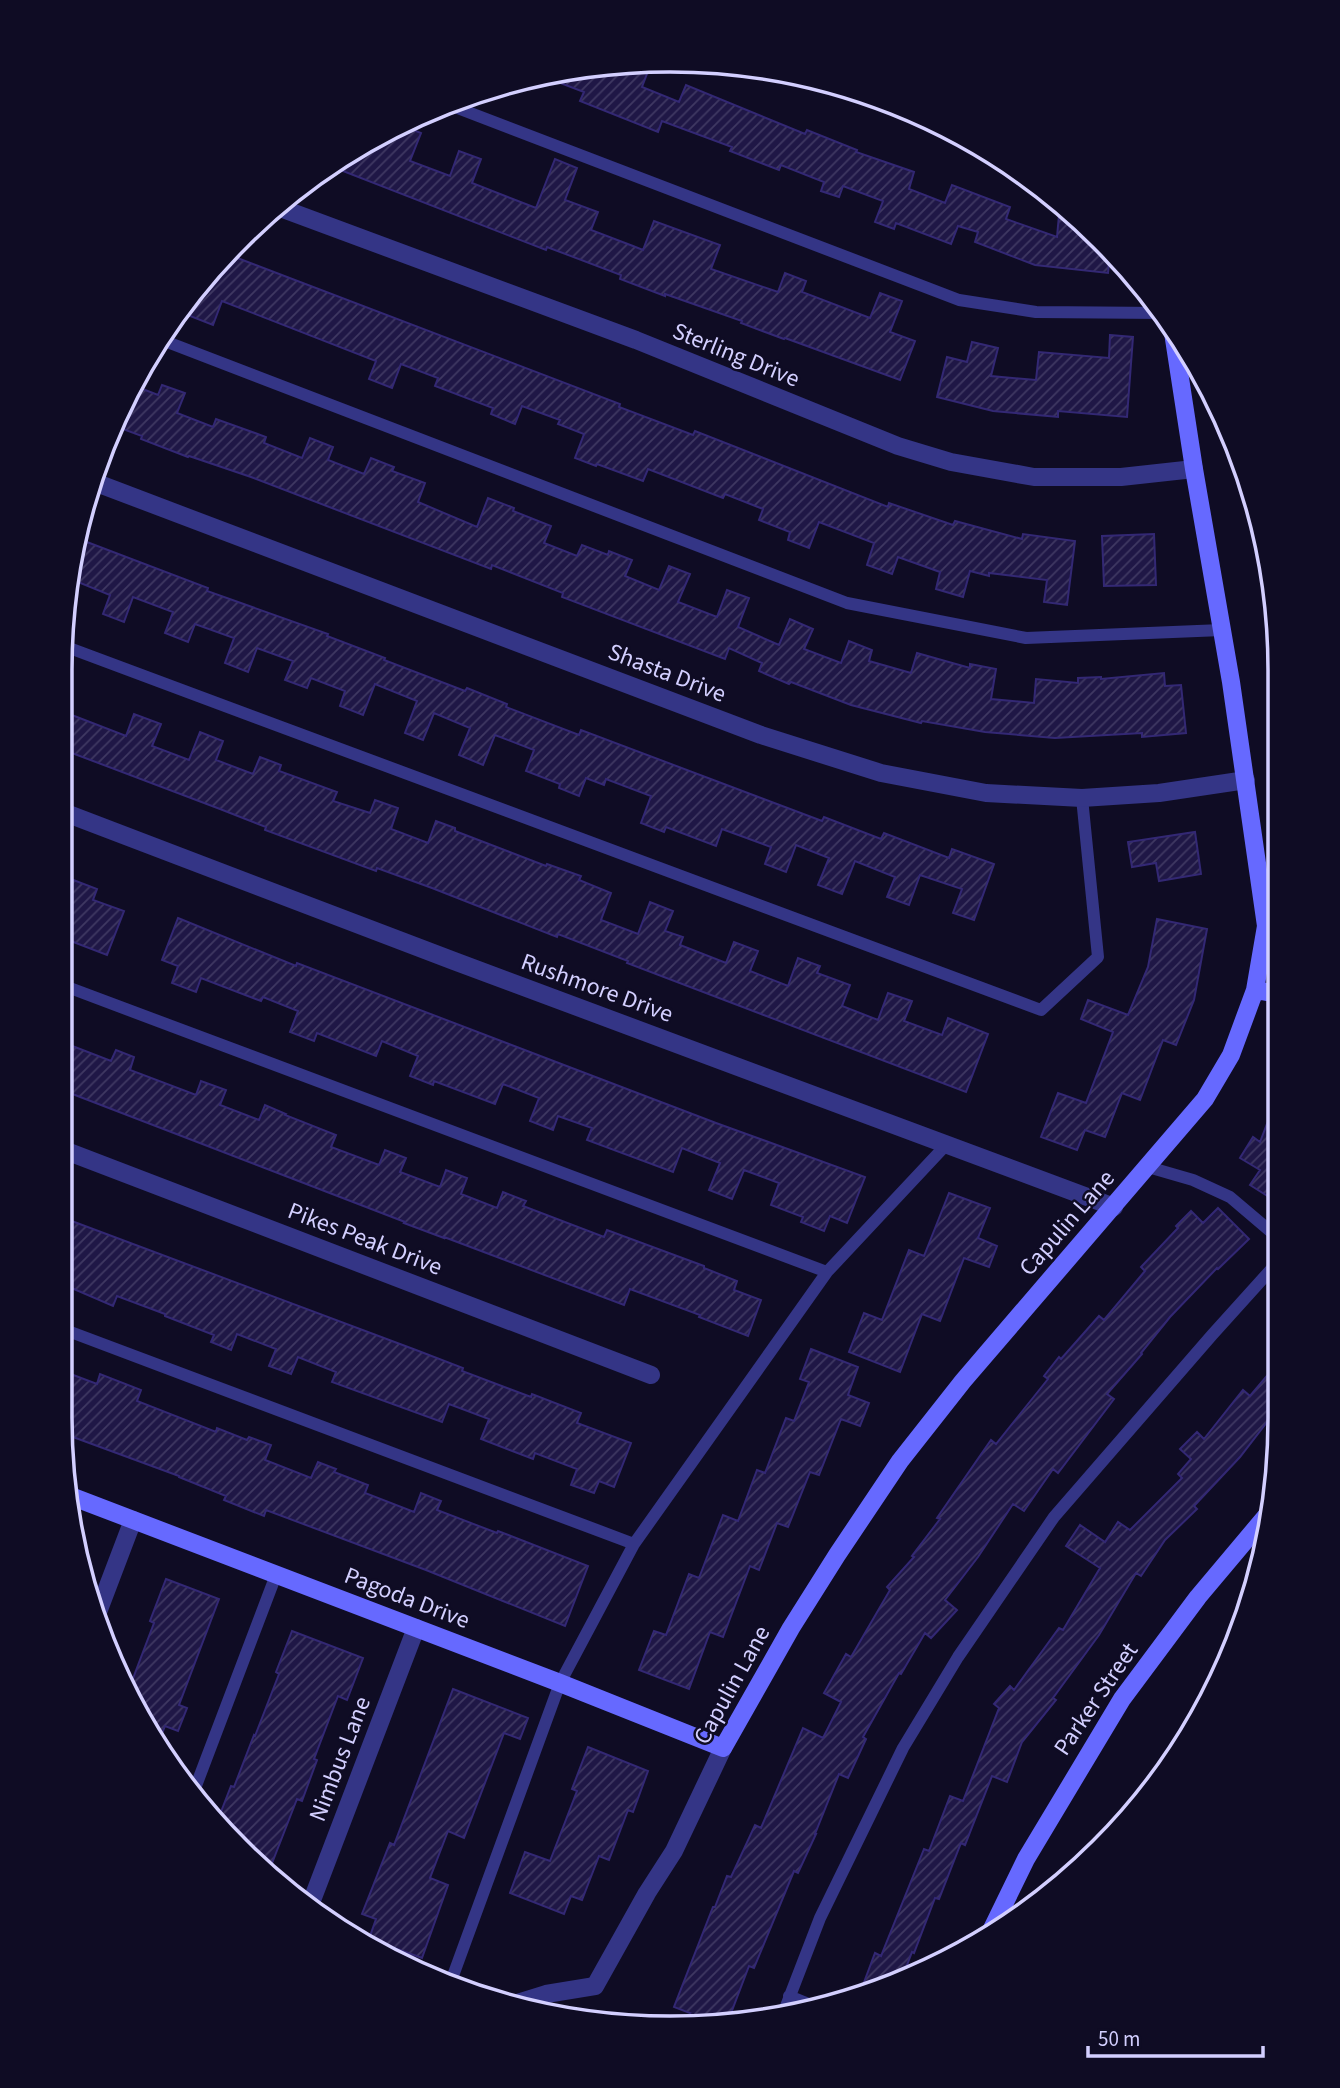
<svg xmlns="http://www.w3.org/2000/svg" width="1340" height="2088" font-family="'Source Sans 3',sans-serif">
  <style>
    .building { fill: url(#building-hatch); stroke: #332874; stroke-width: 2 }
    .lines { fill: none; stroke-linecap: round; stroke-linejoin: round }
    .lane { stroke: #343586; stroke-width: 12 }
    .street { stroke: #343586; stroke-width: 18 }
    .secondary { stroke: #6669ff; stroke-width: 18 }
    .labels { text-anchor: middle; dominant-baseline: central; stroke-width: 5; stroke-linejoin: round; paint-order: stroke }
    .street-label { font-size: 24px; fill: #d3cfff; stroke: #0f0c24 }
    .rim { fill: none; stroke: #d3cfff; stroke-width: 3.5 }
  </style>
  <defs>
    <pattern id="building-hatch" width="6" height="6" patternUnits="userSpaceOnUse" patternTransform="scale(1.75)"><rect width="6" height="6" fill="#1f1746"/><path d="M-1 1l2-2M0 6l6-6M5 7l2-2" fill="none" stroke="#3f3862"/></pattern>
  </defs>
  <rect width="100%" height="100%" fill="#0f0c24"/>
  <path class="building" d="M 627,64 L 648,71 L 642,87 L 679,102 L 686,85 L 805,134 L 807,130 L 857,150 L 856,152 L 914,172 L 909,189 L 945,203 L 952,185 L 1010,207 L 1006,219 L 1057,237 L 1059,215 L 1073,217 L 1110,254 L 1108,273 L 1035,265 L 975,242 L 978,232 L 958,226 L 951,244 L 896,223 L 894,229 L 875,222 L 883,201 L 843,186 L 839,197 L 821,191 L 824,182 L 781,165 L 779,170 L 730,151 L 732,147 L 662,121 L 658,132 L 580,101 L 584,92 L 542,76 L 591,65 Z
    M 401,125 L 421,133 L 410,161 L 450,176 L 459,151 L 481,159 L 472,183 L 536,208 L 555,159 L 577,168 L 565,200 L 598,212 L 591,230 L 633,246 L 643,250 L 654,221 L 720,245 L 711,269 L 778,292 L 785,273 L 806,281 L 802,292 L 870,318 L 880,293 L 902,301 L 890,332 L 915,341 L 900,380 L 785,338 L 784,339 L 741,323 L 742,321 L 665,294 L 665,296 L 620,279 L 621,275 L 547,247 L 546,250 L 330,166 L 365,141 Z
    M 227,254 L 620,404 L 619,407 L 693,435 L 695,431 L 888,507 L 889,503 L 953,525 L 955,521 L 1022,539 L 1023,534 L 1075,541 L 1067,605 L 1044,602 L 1047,580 L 989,573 L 989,576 L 970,571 L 963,597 L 936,589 L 940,572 L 898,557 L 892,574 L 867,565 L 874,543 L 819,522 L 809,548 L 788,540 L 790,532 L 759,520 L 763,509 L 725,494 L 723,498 L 648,469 L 643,481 L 597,464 L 596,466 L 575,458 L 584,434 L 558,424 L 560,420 L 522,406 L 515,424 L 491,414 L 493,408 L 435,386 L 438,378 L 401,364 L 392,388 L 369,379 L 376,361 L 222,301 L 213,325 L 190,316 L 205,278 Z
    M 1110,335 L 1133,337 L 1127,417 L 1058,411 L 1058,417 L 993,411 L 937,397 L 947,357 L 967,362 L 972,342 L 998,348 L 991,376 L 1036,380 L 1039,352 L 1109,358 Z
    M 162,385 L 185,393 L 177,413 L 213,427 L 216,419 L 266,437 L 264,443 L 302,458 L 310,438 L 333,447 L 328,460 L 364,474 L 371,458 L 394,467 L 392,471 L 425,483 L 418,502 L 477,527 L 488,498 L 514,508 L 513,511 L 551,526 L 544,543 L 577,556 L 582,545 L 608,555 L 609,551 L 632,560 L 625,576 L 659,590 L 669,566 L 690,574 L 678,602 L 717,617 L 727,590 L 749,598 L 738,627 L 779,645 L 790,619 L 813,629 L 804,649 L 841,663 L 849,641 L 872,650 L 869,661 L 911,673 L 917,653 L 970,668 L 970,664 L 996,669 L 991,699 L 1034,703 L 1036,679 L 1078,683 L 1078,678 L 1101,677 L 1101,679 L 1164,673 L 1165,686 L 1181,685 L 1186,733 L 1142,737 L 1142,733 L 1055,738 L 985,732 L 922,721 L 921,723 L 851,705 L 791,682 L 789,684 L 759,671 L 762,663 L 729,648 L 725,659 L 562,597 L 563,593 L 492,565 L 491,569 L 251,477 L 189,456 L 188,457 L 141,439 L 142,436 L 112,425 L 135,386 L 158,395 Z
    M 1154,534 L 1156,585 L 1104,586 L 1102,536 Z
    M 79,539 L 208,588 L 207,591 L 328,634 L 327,636 L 385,658 L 384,660 L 465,691 L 467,688 L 507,704 L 506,707 L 579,735 L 581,730 L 822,821 L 824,817 L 881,839 L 884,833 L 949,858 L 952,849 L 994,864 L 974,920 L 953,913 L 962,889 L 920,875 L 909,905 L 887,897 L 895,877 L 855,861 L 842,894 L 818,885 L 829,858 L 796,845 L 786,872 L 765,864 L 771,847 L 722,829 L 716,846 L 666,827 L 664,832 L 641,823 L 651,796 L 606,779 L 604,785 L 586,778 L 579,796 L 559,788 L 560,784 L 526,771 L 534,750 L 495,735 L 483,765 L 459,755 L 470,728 L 434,713 L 423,740 L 405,733 L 417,701 L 375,684 L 363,715 L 340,706 L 345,691 L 311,678 L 307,688 L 285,680 L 293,661 L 257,648 L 248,672 L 225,663 L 234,638 L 195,624 L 188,642 L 165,633 L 173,612 L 133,597 L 124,622 L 103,614 L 110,595 L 68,578 Z
    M 64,712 L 126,736 L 134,714 L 161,724 L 152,746 L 189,760 L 200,732 L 223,741 L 216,760 L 253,774 L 260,757 L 281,765 L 279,771 L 337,792 L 333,801 L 370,813 L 375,800 L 398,808 L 391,829 L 428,843 L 436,821 L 455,828 L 455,831 L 546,866 L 547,864 L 581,876 L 579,880 L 611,893 L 601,920 L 638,934 L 650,902 L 673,911 L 665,931 L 683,937 L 680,945 L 726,963 L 734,942 L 758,951 L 750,971 L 788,986 L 798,958 L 820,966 L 817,973 L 850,985 L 842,1006 L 878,1020 L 888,993 L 912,1001 L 904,1021 L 942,1035 L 948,1018 L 988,1034 L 966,1092 L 627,963 L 628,961 L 558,934 L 557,937 L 432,888 L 377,868 L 376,871 L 265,830 L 266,827 L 220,809 L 64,750 Z
    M 1195,832 L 1201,874 L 1159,881 L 1156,863 L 1132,867 L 1128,842 Z
    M 63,876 L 97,889 L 93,900 L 124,911 L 107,955 L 63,938 Z
    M 178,918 L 296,966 L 297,963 L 716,1123 L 865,1177 L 847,1223 L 830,1216 L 824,1231 L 801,1222 L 803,1217 L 771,1205 L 779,1183 L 744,1170 L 732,1199 L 709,1190 L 720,1163 L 682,1148 L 673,1172 L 587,1140 L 592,1128 L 558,1116 L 553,1130 L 530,1121 L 539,1098 L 503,1084 L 495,1104 L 434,1081 L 433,1085 L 410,1076 L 418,1056 L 382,1041 L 376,1056 L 317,1033 L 314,1041 L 290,1032 L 298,1011 L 263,997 L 261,1001 L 201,978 L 196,992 L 172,983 L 178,966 L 162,960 Z
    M 1157,919 L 1207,929 L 1194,1000 L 1176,1045 L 1163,1040 L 1140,1100 L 1122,1093 L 1105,1137 L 1085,1130 L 1077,1150 L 1041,1137 L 1058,1093 L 1086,1103 L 1113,1032 L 1081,1019 L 1088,1000 L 1128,1015 L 1148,967 Z
    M 62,1042 L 111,1061 L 116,1050 L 134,1057 L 130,1070 L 196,1095 L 201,1081 L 226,1090 L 220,1105 L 259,1120 L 265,1105 L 286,1114 L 285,1115 L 336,1135 L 331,1147 L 379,1165 L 385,1150 L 406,1158 L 400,1172 L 440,1187 L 446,1170 L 467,1178 L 461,1194 L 497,1208 L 503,1192 L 526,1201 L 523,1206 L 604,1237 L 607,1230 L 704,1266 L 704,1268 L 737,1281 L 734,1290 L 761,1300 L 748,1336 L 699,1317 L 700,1315 L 630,1289 L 624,1305 L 444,1237 L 444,1238 L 404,1223 L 405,1222 L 62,1090 Z
    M 1275,1103 L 1277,1103 L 1277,1202 L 1250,1185 L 1260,1170 L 1240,1158 L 1253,1137 L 1260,1142 Z
    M 949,1193 L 990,1208 L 978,1238 L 997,1246 L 989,1267 L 964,1258 L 940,1321 L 922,1314 L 900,1372 L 849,1352 L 864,1313 L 882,1320 L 909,1250 L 924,1256 Z
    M 1218,1208 L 1249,1239 L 1218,1269 L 1217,1268 L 1170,1317 L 1141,1353 L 1142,1354 L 1107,1394 L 1114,1399 L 1058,1473 L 1053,1469 L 1024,1511 L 1013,1504 L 978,1557 L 945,1600 L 957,1610 L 931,1638 L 925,1633 L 901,1674 L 899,1673 L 863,1737 L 866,1739 L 848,1778 L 839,1774 L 815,1834 L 816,1834 L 798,1873 L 794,1871 L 754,1968 L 749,1966 L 728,2021 L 673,2028 L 690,2013 L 674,2007 L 713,1907 L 715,1907 L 727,1876 L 731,1877 L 755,1825 L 761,1828 L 803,1728 L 823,1738 L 841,1702 L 824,1693 L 846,1654 L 851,1657 L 890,1590 L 887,1587 L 914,1557 L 912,1556 L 940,1519 L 937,1518 L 991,1440 L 996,1444 L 1048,1379 L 1044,1376 L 1059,1357 L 1061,1359 L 1099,1316 L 1104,1320 L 1145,1271 L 1141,1267 L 1178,1228 L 1176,1226 L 1191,1211 L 1203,1223 Z
    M 61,1217 L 416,1350 L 463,1368 L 462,1371 L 531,1397 L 532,1394 L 581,1413 L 577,1423 L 631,1443 L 614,1487 L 599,1481 L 594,1493 L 571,1485 L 577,1469 L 535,1453 L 533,1459 L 481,1439 L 489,1419 L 449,1404 L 442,1422 L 332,1382 L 336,1372 L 298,1357 L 291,1374 L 269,1366 L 276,1349 L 237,1334 L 231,1350 L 211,1342 L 214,1335 L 165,1316 L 165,1314 L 117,1296 L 113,1306 L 60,1283 Z
    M 811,1349 L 858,1367 L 848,1395 L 869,1403 L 860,1426 L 841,1419 L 819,1475 L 810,1472 L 788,1527 L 777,1523 L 759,1570 L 750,1566 L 723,1637 L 710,1632 L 689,1689 L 639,1670 L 654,1631 L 666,1635 L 689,1574 L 699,1578 L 723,1515 L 738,1521 L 757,1470 L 765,1473 L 786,1418 L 794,1421 L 809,1382 L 800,1379 Z
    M 1276,1365 L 1274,1413 L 1240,1457 L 1194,1506 L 1197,1509 L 1165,1540 L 1141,1576 L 1136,1573 L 1099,1635 L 1053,1698 L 1056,1700 L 1022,1742 L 1007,1782 L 992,1776 L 965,1845 L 961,1843 L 939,1899 L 935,1898 L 914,1953 L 912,1952 L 904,1973 L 860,1993 L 875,1953 L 881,1956 L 924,1849 L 929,1851 L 950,1796 L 963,1801 L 999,1708 L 994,1704 L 1010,1686 L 1014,1690 L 1059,1628 L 1063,1630 L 1100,1568 L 1066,1546 L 1080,1525 L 1105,1542 L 1118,1522 L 1130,1530 L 1182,1478 L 1178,1474 L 1191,1459 L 1180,1449 L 1197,1432 L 1204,1439 L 1243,1390 L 1250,1396 Z
    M 60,1370 L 97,1384 L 100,1374 L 141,1390 L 137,1401 L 216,1432 L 217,1428 L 247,1440 L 249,1437 L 271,1445 L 265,1460 L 311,1478 L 318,1462 L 336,1469 L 334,1472 L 368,1485 L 365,1493 L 414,1512 L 421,1493 L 441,1501 L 437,1510 L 497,1533 L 498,1531 L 588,1566 L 565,1626 L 426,1570 L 266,1510 L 264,1516 L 224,1500 L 226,1496 L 179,1477 L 179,1476 L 62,1433 L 60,1418 Z
    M 166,1579 L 219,1599 L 179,1705 L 187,1708 L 178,1731 L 165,1726 L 157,1746 L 129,1689 L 154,1623 L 150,1621 Z
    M 292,1631 L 363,1658 L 347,1700 L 338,1696 L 314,1759 L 317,1760 L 302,1801 L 297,1799 L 269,1871 L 219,1817 L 231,1786 L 234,1787 L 254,1735 L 255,1736 L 279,1674 L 276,1672 Z
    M 453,1689 L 528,1718 L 520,1739 L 504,1733 L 464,1838 L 448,1831 L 430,1878 L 448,1885 L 422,1958 L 369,1939 L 376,1919 L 362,1914 L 390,1843 L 394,1845 Z
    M 588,1747 L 648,1771 L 633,1812 L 628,1810 L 609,1860 L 599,1856 L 582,1900 L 571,1896 L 564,1914 L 510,1893 L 525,1852 L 550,1861 L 577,1791 L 572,1789 Z"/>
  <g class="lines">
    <path class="lane" d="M 447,104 L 959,300 L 1036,312 L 1163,313
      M 162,340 L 847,603 L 1026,638 L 1222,630
      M 64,646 L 1041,1010 L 1098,957 L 1082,798
      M 62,985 L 827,1272
      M 1148,1167 L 1193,1180 L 1230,1197 L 1276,1236
      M 60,1328 L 634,1544
      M 194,1791 L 276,1575
      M 450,1984 L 560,1683 L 634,1544 L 827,1272 L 946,1145
      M 789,1996 L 821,2009
      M 783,2014 L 820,1918 L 903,1748 L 958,1657 L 1054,1517 L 1212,1335 L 1276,1264"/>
    <path class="street" d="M 275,206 L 636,340 L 898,446 L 951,462 L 1034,477 L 1121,477 L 1194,469
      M 94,482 L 761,735 L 881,773 L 986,793 L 1082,798 L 1159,793 L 1246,780
      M 63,812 L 454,961 L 1114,1207
      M 61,1149 L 651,1375
      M 95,1620 L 133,1520
      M 309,1908 L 416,1628
      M 517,2003 L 546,1994 L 595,1986 L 647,1893 L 674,1851 L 723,1748"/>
    <path class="secondary" d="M 1255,990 L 1278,994
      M 73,1497 L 560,1683 L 723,1748 L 791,1628 L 837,1555 L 900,1461 L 963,1381 L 1205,1099 L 1231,1055 L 1255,990 L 1266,926 L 1231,682 L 1194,469 L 1172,326
      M 989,1935 L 1026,1859 L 1122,1699 L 1198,1597 L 1272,1509"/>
  </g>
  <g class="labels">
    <g class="street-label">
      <text transform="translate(736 355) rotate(22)">Sterling Drive</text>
      <text transform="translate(667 673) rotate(21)">Shasta Drive</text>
      <text transform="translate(597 988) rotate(20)">Rushmore Drive</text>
      <text transform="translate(1067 1223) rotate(-49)">Capulin Lane</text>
      <text transform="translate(365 1239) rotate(21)">Pikes Peak Drive</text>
      <text transform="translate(407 1598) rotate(21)">Pagoda Drive</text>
      <text transform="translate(732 1685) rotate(-61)">Capulin Lane</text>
      <text transform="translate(1096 1699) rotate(-56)">Parker Street</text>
      <text transform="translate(340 1759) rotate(-69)">Nimbus Lane</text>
    </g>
  </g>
  <path d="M0 0H1340V2088H0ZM670 72H670A598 598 0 0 1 1268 670V1418A598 598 0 0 1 670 2016H670A598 598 0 0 1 72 1418V670A598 598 0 0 1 670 72Z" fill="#0f0c24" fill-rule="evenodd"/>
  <path class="rim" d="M670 72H670A598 598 0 0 1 1268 670V1418A598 598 0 0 1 670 2016H670A598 598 0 0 1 72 1418V670A598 598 0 0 1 670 72Z"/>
  <path d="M1088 2046v10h175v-10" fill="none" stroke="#d3cfff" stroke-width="3.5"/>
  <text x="1098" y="2046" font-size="21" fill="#d3cfff" stroke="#0f0c24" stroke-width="5" paint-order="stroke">50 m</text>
</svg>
